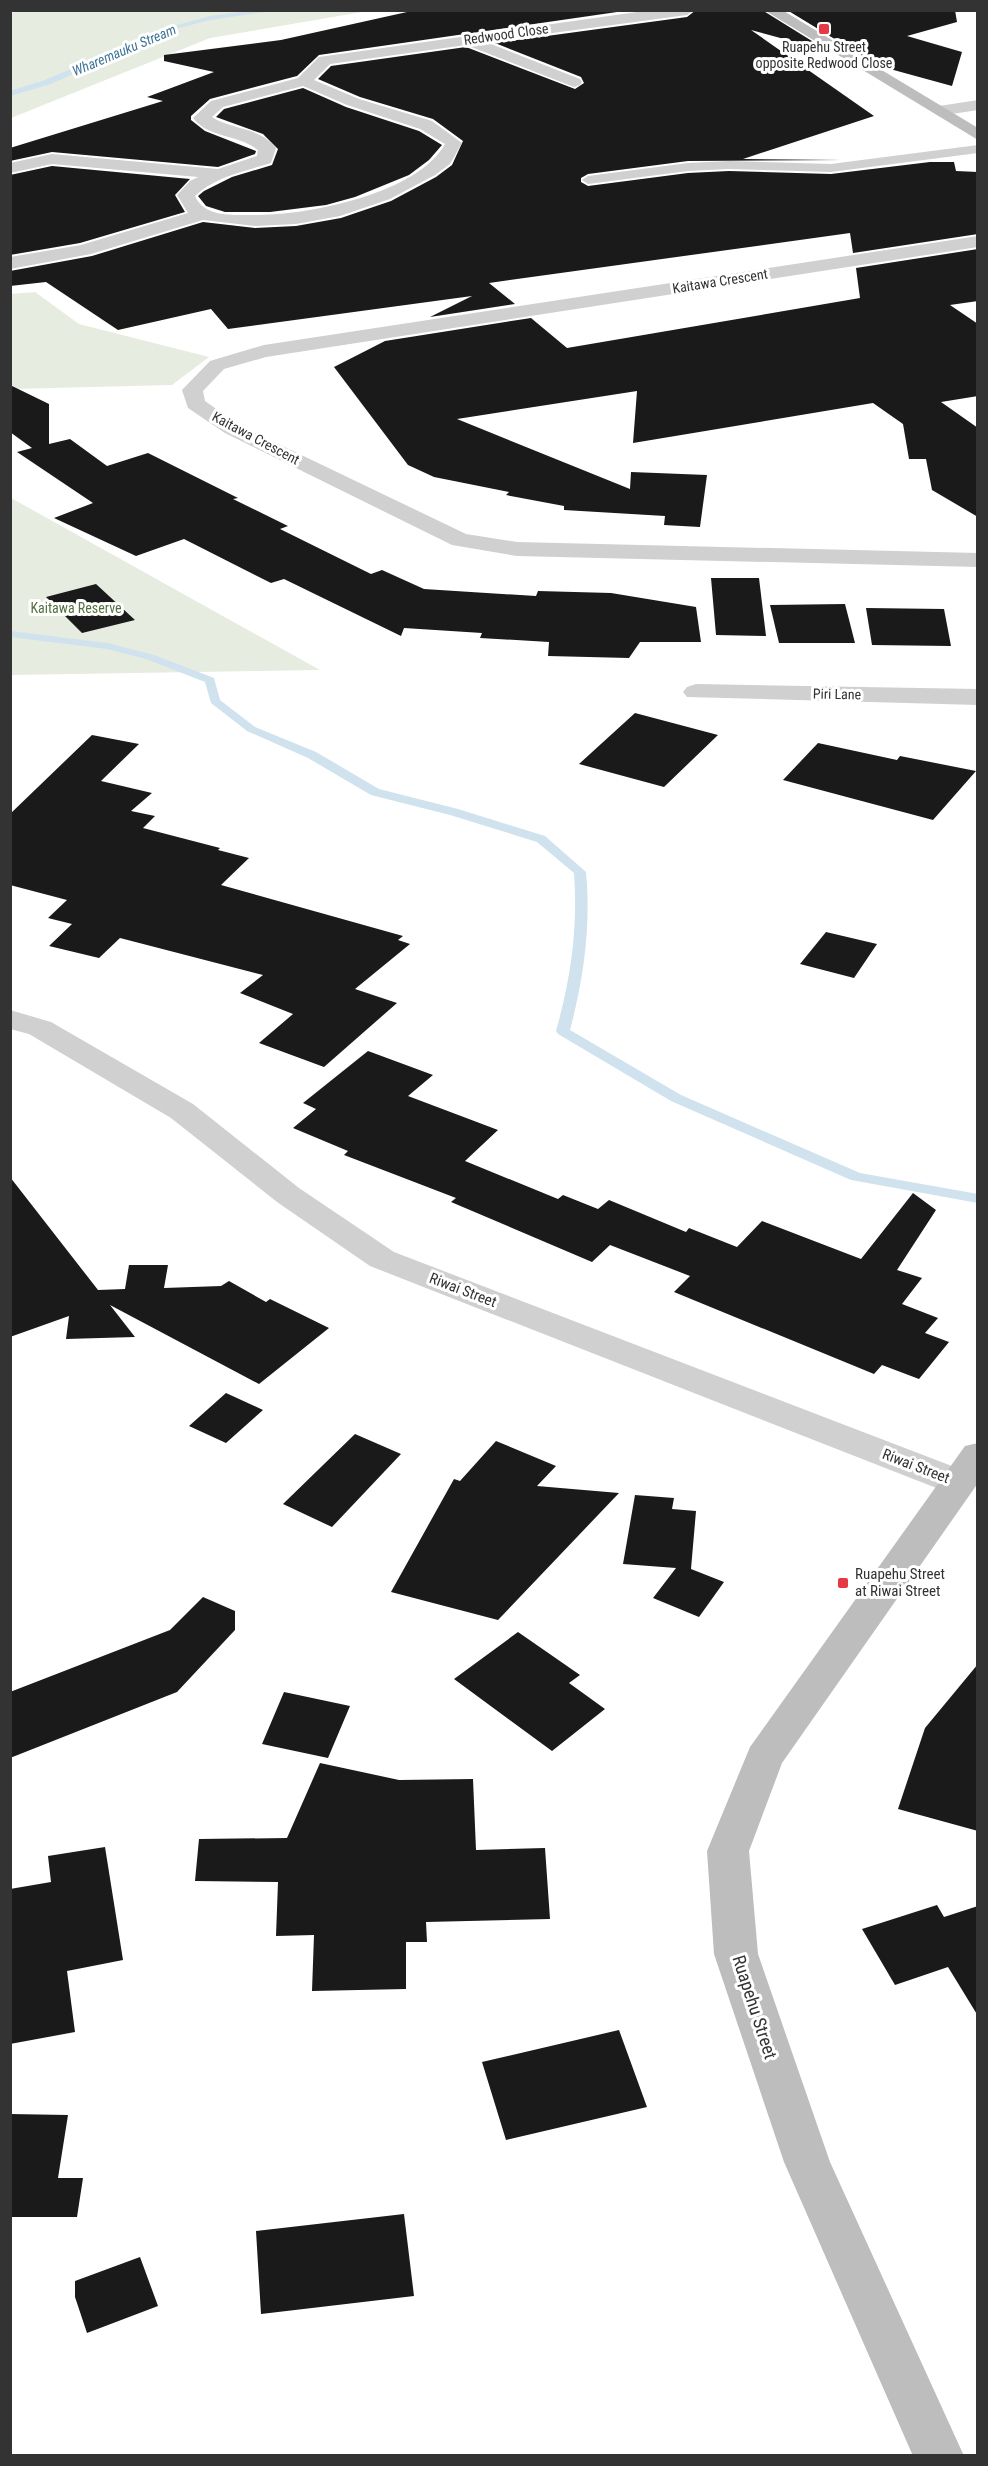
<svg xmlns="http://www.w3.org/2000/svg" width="988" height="2466" font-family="'Roboto Condensed',sans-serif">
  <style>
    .green { fill: #e6ecdf }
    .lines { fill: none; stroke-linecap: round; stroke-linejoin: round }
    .stream { fill: #cfe2ee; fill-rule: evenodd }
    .building { fill: #1a1a1a }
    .lane { fill: #d0d0d0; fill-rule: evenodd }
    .street { fill: #d0d0d0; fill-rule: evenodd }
    .secondary { fill: #bdbdbd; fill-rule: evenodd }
    .poi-dot { fill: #e63946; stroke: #fff; stroke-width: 2 }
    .labels { text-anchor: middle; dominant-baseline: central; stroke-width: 6; stroke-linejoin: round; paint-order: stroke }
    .far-street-label { font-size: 14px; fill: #333; stroke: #fff }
    .far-poi-label { font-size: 14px; fill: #333; stroke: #fff }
    .far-water-label { font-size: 14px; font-style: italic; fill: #3f7597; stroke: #fff }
    .far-park-label { font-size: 14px; fill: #56703f; stroke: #fff }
    .street-label { font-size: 15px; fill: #333; stroke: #fff }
    .poi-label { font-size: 15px; fill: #333; stroke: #fff; text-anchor: start }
    .near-street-label { font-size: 18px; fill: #333; stroke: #fff }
  </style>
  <rect width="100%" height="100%" fill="#fff"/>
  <path class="green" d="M 25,10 L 368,11 L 210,38 L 11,118 L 11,13 Z
    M 35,292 L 79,324 L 209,357 L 172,385 L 11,389 L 10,294 Z
    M 11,498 L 320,670 L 11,675 Z"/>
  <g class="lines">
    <path class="stream" d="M 255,10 L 279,10 L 210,20 L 167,31 L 51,84 L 10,96 L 10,91 L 45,80 L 163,29 L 210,16 Z
      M 10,631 L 107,643 L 154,655 L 214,678 L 220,700 L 255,727 L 316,752 L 379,789 L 458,809 L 545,836 L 586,872 C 591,926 584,977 570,1030 L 681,1095 L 860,1173 L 978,1194 L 978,1203 L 851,1180 L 671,1101 L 558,1034 L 556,1031 C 571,978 578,928 574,873 L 537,842 L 450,815 L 371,795 L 308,758 L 247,731 L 211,703 L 205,682 L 146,659 L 107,649 L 10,637 Z"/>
  </g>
  <path class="building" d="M 416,10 L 631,10 L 319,55 L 297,76 L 210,99 L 191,116 L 191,120 L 205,131 L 256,151 L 255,154 L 218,167 L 52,152 L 10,161 L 10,148 L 163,101 L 147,97 L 214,72 L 164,61 L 164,55 L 281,40 Z
    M 696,10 L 762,10 L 828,51 L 751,30 L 874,116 L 743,159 L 842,160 L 688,161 L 588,174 L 581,178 L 581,182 L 588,186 L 688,173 L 729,171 L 831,174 L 930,162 L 954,162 L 956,171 L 978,172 L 978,234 L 853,253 L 850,233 L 489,283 L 515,304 L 430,317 L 472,296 L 228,329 L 211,309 L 118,330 L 46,282 L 10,286 L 10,271 L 92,256 L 203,222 L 255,228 L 296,226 L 341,218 L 391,201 L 436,177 L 452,165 L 463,141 L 433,119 L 360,97 L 318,79 L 331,66 L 466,47 L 575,89 L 584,83 L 581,77 L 495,43 L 687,17 Z
    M 787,10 L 955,10 L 957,22 L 907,36 L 962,52 L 952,86 L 879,66 Z
    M 303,88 L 346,107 L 419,131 L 442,145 L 429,160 L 409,175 L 355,197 L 326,205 L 270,212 L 225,212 L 206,206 L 198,196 L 204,191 L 232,177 L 272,165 L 278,149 L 263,134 L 216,117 L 224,109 Z
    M 52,166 L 190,179 L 175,195 L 185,212 L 80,243 L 10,255 L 10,175 Z
    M 978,249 L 978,301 L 950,305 L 978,324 L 978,396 L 941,402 L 978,428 L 978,517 L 932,490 L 926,459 L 909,459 L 903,424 L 873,403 L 633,443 L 637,391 L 457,419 L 630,489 L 631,472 L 707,475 L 700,527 L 664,525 L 665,516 L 564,510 L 564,506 L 506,495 L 509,492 L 434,477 L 408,465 L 334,367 L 385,341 L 531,318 L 567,348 L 860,298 L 856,268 Z
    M 10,385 L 49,404 L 49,444 L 70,439 L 107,466 L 148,453 L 238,498 L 233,499 L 288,526 L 280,529 L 371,574 L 382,570 L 424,589 L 536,596 L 538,591 L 611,593 L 696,607 L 701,642 L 640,642 L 629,658 L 548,656 L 549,642 L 480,638 L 482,633 L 404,628 L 401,636 L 284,579 L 271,583 L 184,539 L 136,556 L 54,518 L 93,503 L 17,452 L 32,448 L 10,432 Z
    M 711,578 L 759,578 L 766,636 L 716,635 Z
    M 96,584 L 135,620 L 82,633 L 46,597 Z
    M 845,604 L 855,643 L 779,643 L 770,605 Z
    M 866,608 L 944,609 L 951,646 L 872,645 Z
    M 635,713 L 718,735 L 664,787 L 579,764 Z
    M 92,735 L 139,744 L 101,781 L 152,793 L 131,811 L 155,816 L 143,828 L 220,848 L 218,850 L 249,858 L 221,885 L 403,936 L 398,940 L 410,944 L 355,989 L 397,1003 L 324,1067 L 259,1043 L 293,1014 L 240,993 L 263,975 L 120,938 L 99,958 L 49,946 L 72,924 L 48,918 L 67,900 L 10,885 L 10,814 Z
    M 818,743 L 897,760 L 900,756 L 976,771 L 933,820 L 783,780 Z
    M 826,932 L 877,944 L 854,978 L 800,964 Z
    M 368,1051 L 433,1075 L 408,1096 L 498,1130 L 465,1161 L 558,1199 L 563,1195 L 598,1209 L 609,1200 L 686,1232 L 689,1228 L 737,1247 L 762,1221 L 861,1259 L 913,1193 L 936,1210 L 897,1270 L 922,1278 L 902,1304 L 938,1318 L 925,1333 L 949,1342 L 919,1379 L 882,1365 L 874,1374 L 674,1292 L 690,1276 L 610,1245 L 592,1262 L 451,1202 L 456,1198 L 344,1155 L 348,1151 L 293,1128 L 316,1109 L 303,1103 Z
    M 10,1177 L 98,1290 L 125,1289 L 129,1265 L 168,1265 L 164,1288 L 221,1286 L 229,1281 L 266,1302 L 270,1299 L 329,1328 L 259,1384 L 110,1305 L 135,1337 L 66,1339 L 69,1316 L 10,1337 Z
    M 226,1393 L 263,1410 L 226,1443 L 189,1426 Z
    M 355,1434 L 401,1454 L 332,1527 L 283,1504 Z
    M 496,1441 L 556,1466 L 537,1486 L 619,1493 L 498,1620 L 391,1592 L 454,1479 L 460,1481 Z
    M 635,1495 L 674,1498 L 672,1509 L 696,1511 L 691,1569 L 724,1582 L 699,1617 L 653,1598 L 676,1568 L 623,1564 Z
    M 203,1597 L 235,1611 L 235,1630 L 177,1692 L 10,1758 L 10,1692 L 170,1630 Z
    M 518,1632 L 580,1675 L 569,1683 L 605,1709 L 552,1751 L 454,1679 Z
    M 978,1664 L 978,1831 L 898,1809 L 925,1728 Z
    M 284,1692 L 350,1706 L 328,1758 L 262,1744 Z
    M 320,1763 L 399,1780 L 473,1779 L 476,1850 L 545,1848 L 550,1919 L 426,1922 L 427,1942 L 406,1942 L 406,1989 L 312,1991 L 314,1935 L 276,1936 L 278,1882 L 195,1881 L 199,1839 L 287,1838 Z
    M 105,1847 L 123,1960 L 67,1971 L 75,2032 L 10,2044 L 10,1889 L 51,1882 L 48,1856 Z
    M 937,1905 L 944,1917 L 978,1906 L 978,2016 L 948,1967 L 895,1985 L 862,1929 Z
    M 619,2030 L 647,2107 L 506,2140 L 482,2062 Z
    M 10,2114 L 68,2115 L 58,2178 L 83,2178 L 77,2217 L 10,2217 Z
    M 404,2214 L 414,2296 L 261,2314 L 256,2231 Z
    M 140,2257 L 158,2306 L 87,2333 L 75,2297 L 75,2281 Z"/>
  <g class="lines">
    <path class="lane" d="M 978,145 L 978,153 L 831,172 L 729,169 L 688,171 L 588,184 L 582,180 L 588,176 L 688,163 L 729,161 L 831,164 Z"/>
    <path class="street" d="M 651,10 L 694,10 L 687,15 L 486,42 L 580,79 L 582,82 L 580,85 L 574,87 L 466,45 L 330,64 L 314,80 L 359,99 L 432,121 L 462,143 L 450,164 L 435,175 L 390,199 L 340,216 L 296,224 L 255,226 L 203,220 L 91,254 L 10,269 L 10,257 L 81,245 L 188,213 L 177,195 L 190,181 L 198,177 L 52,164 L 10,173 L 10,163 L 52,154 L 218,169 L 257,156 L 258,150 C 238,134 208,138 193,118 L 211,101 L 298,78 L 319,57 ZM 303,86 L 347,105 L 420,129 L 445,144 C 417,195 301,217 247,215 C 228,215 204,216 195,196 C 214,177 246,171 271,163 L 276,148 C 260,127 232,130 212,117 L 223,107 Z
      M 978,100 L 978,110 L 939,116 L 931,111 L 939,106 Z
      M 978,236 L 978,247 L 266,357 L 224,369 L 203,391 L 205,401 L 239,425 L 466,534 L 517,542 L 978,553 L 978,567 L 517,556 L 452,545 L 225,433 L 188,408 L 182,390 L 210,361 L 264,345 Z
      M 696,684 L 978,689 L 978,705 L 687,697 L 683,692 L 687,687 Z
      M 10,1010 L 51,1022 L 193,1104 L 299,1188 L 394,1252 L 970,1473 L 975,1482 L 970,1491 L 957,1495 L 944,1491 L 370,1266 L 277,1202 L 171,1118 L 29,1034 L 10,1029 Z"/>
    <path class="secondary" d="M 764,10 L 782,10 L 978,128 L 978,140 Z
      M 978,1443 L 978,1483 L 782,1763 L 749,1851 L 758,1954 L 830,2162 L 964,2456 L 913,2456 L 784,2162 L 714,1954 L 707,1851 L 750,1747 L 965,1446 Z"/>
  </g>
  <g class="poi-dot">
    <rect x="818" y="23" width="12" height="12" rx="3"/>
    <rect x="837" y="1577" width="12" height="12" rx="3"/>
  </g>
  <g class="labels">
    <g class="far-street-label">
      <text transform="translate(506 34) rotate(-8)">Redwood Close</text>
      <text transform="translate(720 281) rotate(-9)">Kaitawa Crescent</text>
      <text transform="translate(256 438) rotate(28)">Kaitawa Crescent</text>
      <text transform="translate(837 694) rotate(1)">Piri Lane</text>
    </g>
    <g class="far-poi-label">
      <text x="824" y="47">Ruapehu Street<tspan x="824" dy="16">opposite Redwood Close</tspan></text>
    </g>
    <g class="far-water-label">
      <text transform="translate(124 50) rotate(-23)">Wharemauku Stream</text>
    </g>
    <g class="far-park-label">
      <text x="76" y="608">Kaitawa Reserve</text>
    </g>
    <g class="street-label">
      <text transform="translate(463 1290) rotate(21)">Riwai Street</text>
      <text transform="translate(916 1466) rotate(21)">Riwai Street</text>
    </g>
    <g class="poi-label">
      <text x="855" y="1574">Ruapehu Street<tspan x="855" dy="17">at Riwai Street</tspan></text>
    </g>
    <g class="near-street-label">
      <text transform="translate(755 2007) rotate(72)">Ruapehu Street</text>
    </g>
  </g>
  <rect width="988" height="2466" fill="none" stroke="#333333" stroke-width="24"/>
</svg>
